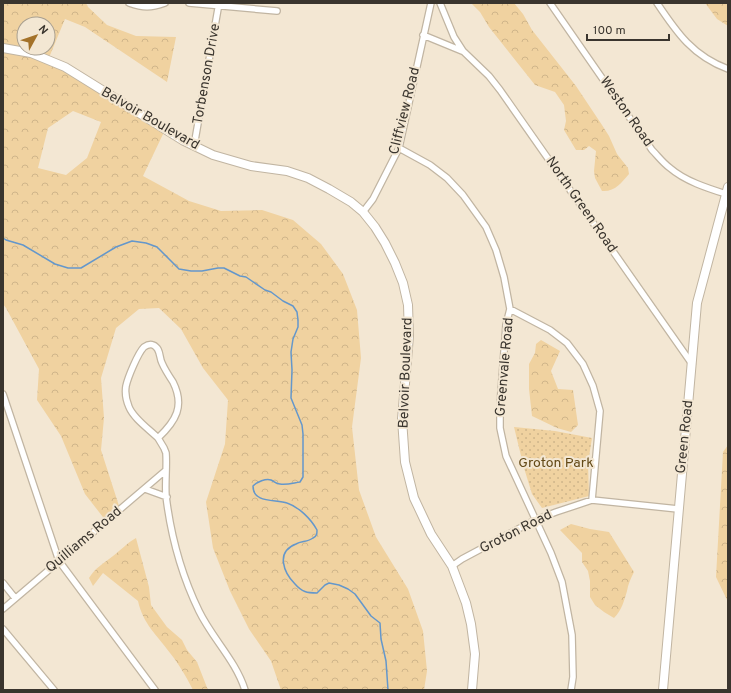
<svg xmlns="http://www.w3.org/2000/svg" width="731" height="693" font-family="Overpass,sans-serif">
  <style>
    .grass { fill: url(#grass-dots) }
    .forest { fill: url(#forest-crowns); fill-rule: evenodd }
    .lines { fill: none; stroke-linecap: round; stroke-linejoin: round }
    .stream { stroke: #6497cb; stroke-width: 1.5 }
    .street-casing { stroke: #c1b5a2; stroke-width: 8 }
    .secondary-casing { stroke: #c1b5a2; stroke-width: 10 }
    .street { stroke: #fff; stroke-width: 5.5 }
    .secondary { stroke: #fff; stroke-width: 8 }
    .labels { text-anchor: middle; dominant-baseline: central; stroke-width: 4; stroke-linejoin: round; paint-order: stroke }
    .street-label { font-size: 14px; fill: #3a352e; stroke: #f3e7d3 }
    .park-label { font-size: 14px; fill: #634916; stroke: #f3e7d3 }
  </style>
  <defs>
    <pattern id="grass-dots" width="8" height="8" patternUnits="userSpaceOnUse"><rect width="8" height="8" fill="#f0d2a0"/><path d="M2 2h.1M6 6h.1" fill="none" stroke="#cfb58a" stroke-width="1.8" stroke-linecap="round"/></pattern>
    <pattern id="forest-crowns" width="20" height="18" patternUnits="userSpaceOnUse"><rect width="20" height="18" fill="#f0d2a0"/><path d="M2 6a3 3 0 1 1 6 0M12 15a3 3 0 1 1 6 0" fill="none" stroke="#cfb58a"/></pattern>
  </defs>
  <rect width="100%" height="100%" fill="#f3e7d3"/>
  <path class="grass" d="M 514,427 L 555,431 L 592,438 L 588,463 L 589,496 L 542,508 L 532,494 L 524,468 Z"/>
  <path class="forest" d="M 3,3 L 86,3 L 88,7 L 107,25 L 136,36 L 176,37 L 167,82 L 85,27 L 65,19 L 48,60 L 165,130 L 143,176 L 189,201 L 221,211 L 262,210 L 293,220 L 321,244 L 343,274 L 357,310 L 361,358 L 352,427 L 359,490 L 376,537 L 408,589 L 423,631 L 427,671 L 424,690 L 281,690 L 271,661 L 249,629 L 230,591 L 213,548 L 206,502 L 225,444 L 228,400 L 203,368 L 181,329 L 159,308 L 139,309 L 116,328 L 101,378 L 104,418 L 101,450 L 120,509 L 106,521 L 85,494 L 61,436 L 37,400 L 39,369 L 6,308 L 3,304 ZM 24,24 L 48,24 L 48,48 L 24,48 ZM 73,111 L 101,122 L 87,158 L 66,175 L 38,168 L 48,128 Z
    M 471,3 L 514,3 L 523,14 L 532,30 L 576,86 L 602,125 L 609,136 L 617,154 L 628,168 L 629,174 C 621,183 615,192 602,191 L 595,178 L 594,171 L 596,151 L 589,146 L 584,150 L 576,150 L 564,130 L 566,121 L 564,105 L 555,92 L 535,85 L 489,27 L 480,12 Z
    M 705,3 L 728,3 L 728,26 L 717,19 Z
    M 541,340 L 560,351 L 551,371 L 558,389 L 573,390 L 578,425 L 571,432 L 557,428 L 532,416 L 529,389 L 529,364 L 535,353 L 536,344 Z
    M 728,445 L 728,602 L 716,577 L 723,452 Z
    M 571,524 L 590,529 L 609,532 L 634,572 C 631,578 628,584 627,591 C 624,601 622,610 614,618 L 604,612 L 595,605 L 590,597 L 590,581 L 588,571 L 582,562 L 582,553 L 560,530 Z
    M 136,538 L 149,587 L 151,605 L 167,627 L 182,640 L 187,650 L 197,662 L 208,690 L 193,690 C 187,678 179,664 170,653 C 157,635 143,624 138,601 L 103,573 L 93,586 L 89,578 C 96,567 103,564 113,556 C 121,550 127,543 136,538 Z"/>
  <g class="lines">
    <path class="stream" d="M 3,238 L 6,240 L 23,245 L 55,264 L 68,268 L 81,268 L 116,247 L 132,241 L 146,243 L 157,247 L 179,269 L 191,271 L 202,271 L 218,268 L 224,268 L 240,276 L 246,277 L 265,290 L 271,292 L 283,301 L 293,306 L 297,312 L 298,320 L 298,327 L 293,339 L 291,352 L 292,370 L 291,398 L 302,425 L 303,434 L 303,477 L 300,482 C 293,483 287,485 280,484 C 276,484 275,482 271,480 C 266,478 257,482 253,486 C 253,504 276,499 287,503 C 299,507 311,519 317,530 C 317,534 317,536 313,538 C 308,542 301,541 296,544 C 275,552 284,573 295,584 C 302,592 307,593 317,593 L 325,585 L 329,583 L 339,585 L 348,589 L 355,594 L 371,616 L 380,623 L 381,639 L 386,661 L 388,690"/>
    <g class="street-casing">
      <path id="street" d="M 129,3 C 143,8 151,8 165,3
        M 189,3 L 277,11
        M 440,3 L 454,37 L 463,51 L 489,76 L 500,90 L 692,364
        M 550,3 L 652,150 C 658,156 663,163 670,168 C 685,181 707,188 726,194
        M 657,3 C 677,33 693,56 728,69
        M 423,35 L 462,51
        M 194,146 L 219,3
        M 399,148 L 430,165 L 447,178 L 463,195 L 486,227 L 496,250 L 504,277 L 510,309 L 506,325 L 500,405 L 500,428 L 506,456 L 551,553 L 562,582 L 572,635 L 573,677 L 571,690
        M 363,212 L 373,199 L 399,148 L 431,3
        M 510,309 L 550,330 L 567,343 L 583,364 L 593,386 L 600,411 L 592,500
        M 3,394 L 59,561 L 155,690
        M 158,438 C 149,429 134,419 129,407 C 126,400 125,392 126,386 C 128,377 138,353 144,347 C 147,345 150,344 153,345 C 161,348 159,358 162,363 C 165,370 169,376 173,382 C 185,406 176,421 158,438 L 164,448 L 166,453 C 167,467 165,482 166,496 C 171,537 181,574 199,611 C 212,638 236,661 245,690
        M 145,489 L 167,497
        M 452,566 L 462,559 L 535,520 L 556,512 L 592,500 L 678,509
        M 3,583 L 15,598
        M 3,609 L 165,471
        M 3,629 L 54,690"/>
    </g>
    <g class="secondary-casing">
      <path id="secondary" d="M 3,48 L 31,53 L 65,67 L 184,141 L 213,155 L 251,166 L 287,171 L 308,178 L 329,189 L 351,202 L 363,212 L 375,227 L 385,243 L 395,263 L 403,283 L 408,305 L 409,336 L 402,419 L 405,462 L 414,498 L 431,534 L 452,566 L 466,603 L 471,624 L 475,654 L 472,690
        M 663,690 L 697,303 L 728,187"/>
    </g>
    <use href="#street" class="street"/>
    <use href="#secondary" class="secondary"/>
  </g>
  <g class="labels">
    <g class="street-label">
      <text transform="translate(207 74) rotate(-80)">Torbenson Drive</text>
      <text transform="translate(405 111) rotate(-76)">Cliffview Road</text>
      <text transform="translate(626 112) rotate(55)">Weston Road</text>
      <text transform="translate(150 119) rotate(30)">Belvoir Boulevard</text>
      <text transform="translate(581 205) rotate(55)">North Green Road</text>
      <text transform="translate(505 367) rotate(-85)">Greenvale Road</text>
      <text transform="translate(406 373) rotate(-88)">Belvoir Boulevard</text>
      <text transform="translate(685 437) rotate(-84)">Green Road</text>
      <text transform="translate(516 532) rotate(-27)">Groton Road</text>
      <text transform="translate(84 540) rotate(-40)">Quilliams Road</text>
    </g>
    <g class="park-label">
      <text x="556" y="463">Groton Park</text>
    </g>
  </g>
  <rect width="731" height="693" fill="none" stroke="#3a352e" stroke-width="8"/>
  <g transform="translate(36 36) rotate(50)"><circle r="19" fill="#f3e7d3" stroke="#a9a091"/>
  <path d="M0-3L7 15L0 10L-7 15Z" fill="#a47229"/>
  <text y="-6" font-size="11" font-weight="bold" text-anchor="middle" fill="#3a352e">N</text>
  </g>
  <path d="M587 34v6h82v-6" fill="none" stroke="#3a352e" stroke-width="2"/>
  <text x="593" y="34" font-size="12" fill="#3a352e" stroke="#f3e7d3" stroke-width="3" paint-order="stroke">100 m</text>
</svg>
